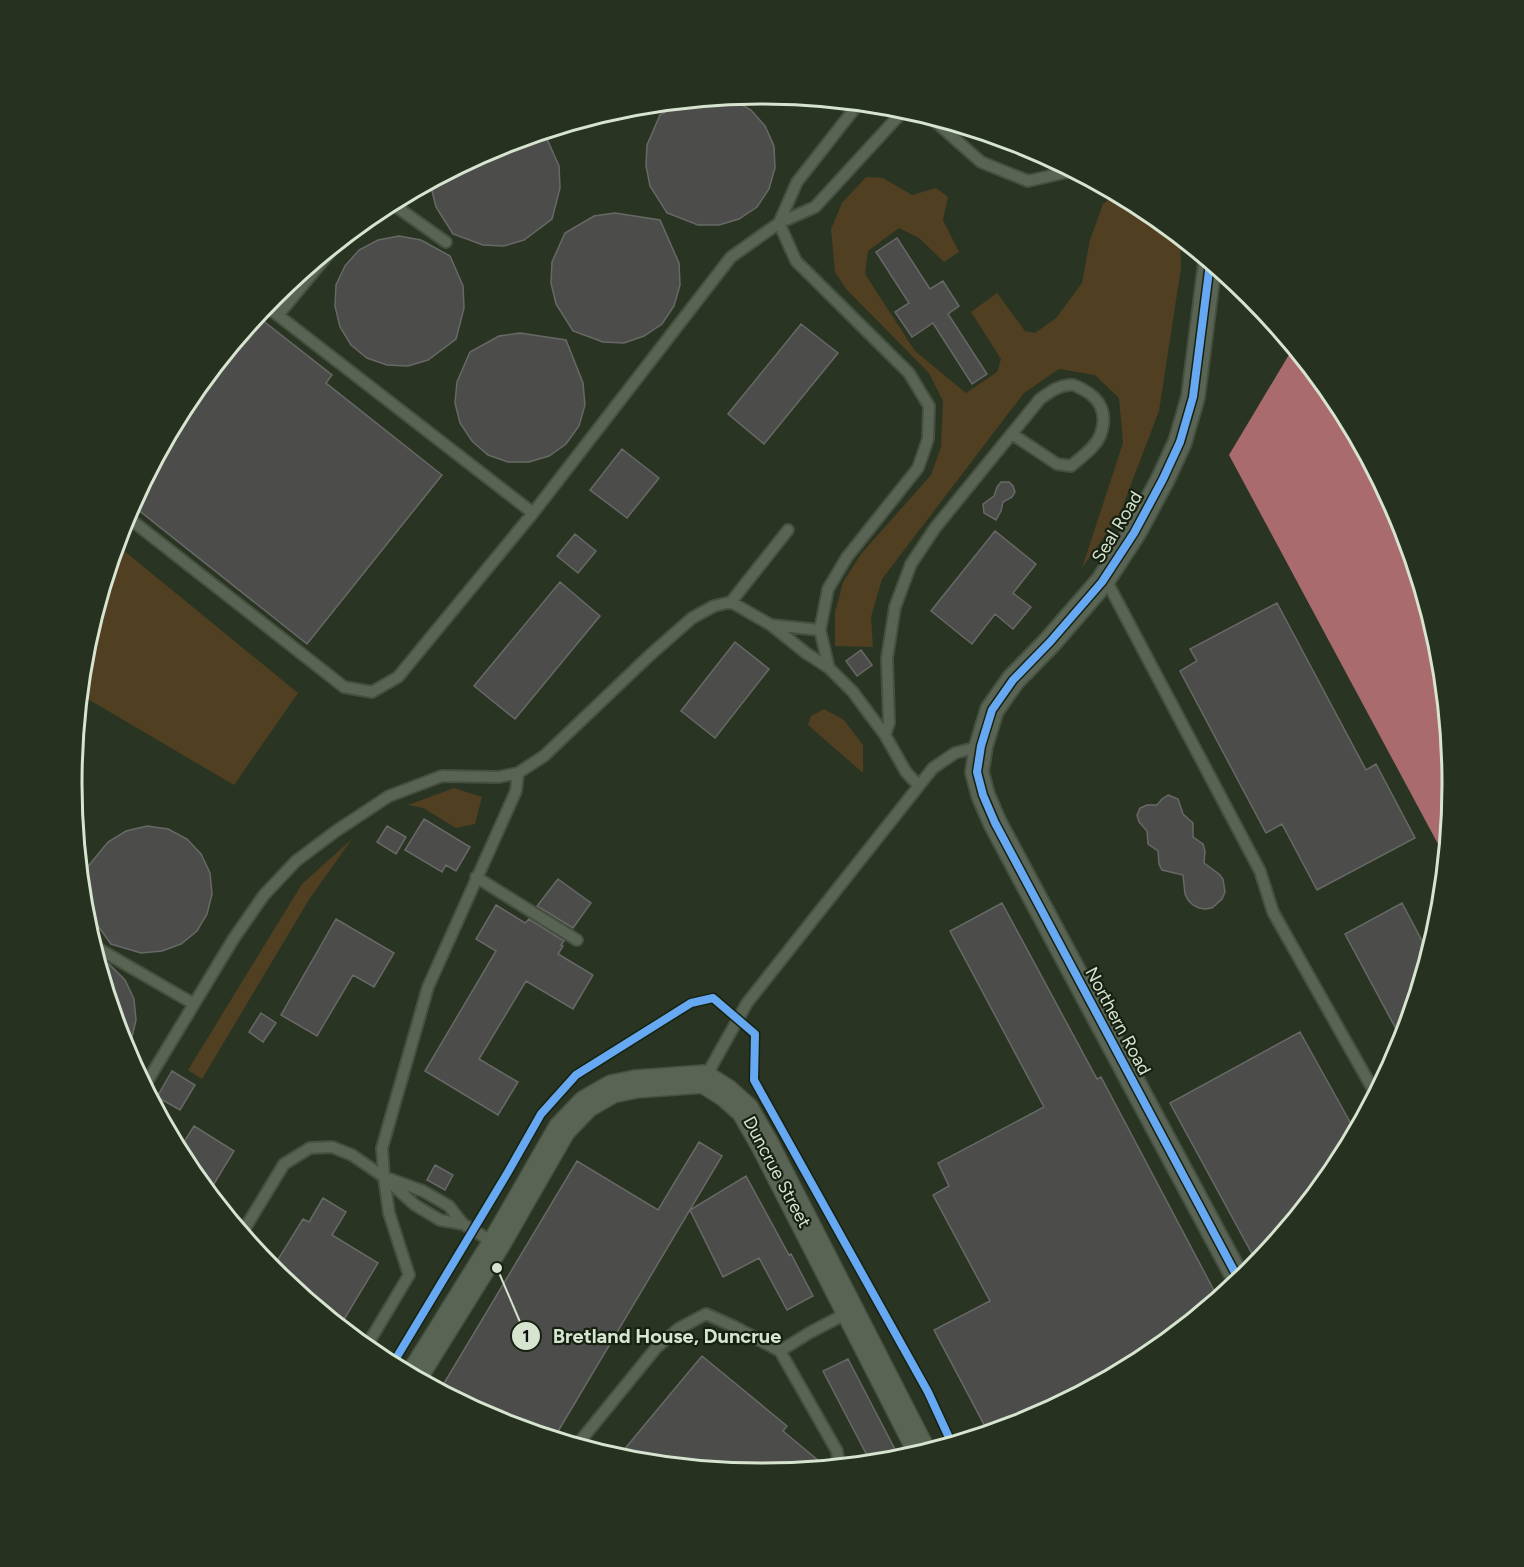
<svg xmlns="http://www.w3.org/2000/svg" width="1524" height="1567" font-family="Figtree,sans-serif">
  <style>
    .green { fill: #503f21 }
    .water { fill: #a96b6e }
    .building { fill: #4c4d4b; stroke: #686867; stroke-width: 1.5 }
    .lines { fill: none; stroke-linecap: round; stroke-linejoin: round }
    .service-casing { stroke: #45503f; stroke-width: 14 }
    .minor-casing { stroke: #45503f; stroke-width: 26 }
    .tertiary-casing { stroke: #45503f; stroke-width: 30 }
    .service { stroke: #5a6455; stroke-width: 10 }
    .minor { stroke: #5a6455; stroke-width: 22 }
    .tertiary { stroke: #5a6455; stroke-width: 27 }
    .cycleway-casing { stroke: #172111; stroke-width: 11 }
    .cycleway { stroke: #66a8f1; stroke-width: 8 }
    .labels { text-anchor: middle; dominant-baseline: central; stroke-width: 4.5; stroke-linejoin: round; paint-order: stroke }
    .street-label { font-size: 18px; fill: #d7e5d0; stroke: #172111 }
    .rim { fill: none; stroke: #d7e5d0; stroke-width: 3 }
    .leader { fill: none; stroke: #d7e5d0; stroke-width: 2 }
    .callout-dot { fill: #d7e5d0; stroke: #172111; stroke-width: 2 }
    .mark-label { font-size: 18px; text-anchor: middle; font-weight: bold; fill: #111 }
    .callout-label { font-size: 20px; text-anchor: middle; font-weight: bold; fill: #d7e5d0; stroke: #172111; stroke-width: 4.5; stroke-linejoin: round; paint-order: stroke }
  </style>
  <rect width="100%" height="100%" fill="#293522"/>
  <path class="green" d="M 866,177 L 883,178 L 912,195 L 936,188 L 948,197 L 943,220 L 959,252 L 944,262 L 919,238 L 899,228 L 868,251 L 865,274 L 915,351 L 966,393 L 997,372 L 1001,359 L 971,312 L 997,293 L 1025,331 L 1035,333 L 1056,318 L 1082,283 L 1090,240 L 1103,204 L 1116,194 L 1146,210 L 1180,238 L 1181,268 L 1159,411 L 1119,516 L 1082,568 L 1123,443 L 1119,398 L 1095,375 L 1059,369 L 1024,393 L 882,579 L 871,617 L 873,647 L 835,646 L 835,612 L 843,582 L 861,554 L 931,475 L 941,447 L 943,401 L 929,373 L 846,289 L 835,272 L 831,229 L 842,203 Z
    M 117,545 L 298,693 L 234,785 L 81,695 L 85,649 Z
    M 824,709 L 844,720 L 863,745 L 863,773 L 808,725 L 811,716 Z
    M 454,788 L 482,797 L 475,824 L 456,828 L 423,808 L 408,805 Z
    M 352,839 L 310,898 L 202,1079 L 188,1070 L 302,884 Z"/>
  <path class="water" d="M 1293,348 L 1336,400 L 1400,520 L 1439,649 L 1452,784 L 1445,857 L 1229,455 Z"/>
  <path class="building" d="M 721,98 L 732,99 L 751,110 L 765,126 L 774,146 L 775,168 L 769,189 L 757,207 L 739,219 L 719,225 L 698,225 L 667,213 L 650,186 L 646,166 L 647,145 L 660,115 L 686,101 Z
    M 544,132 L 559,166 L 560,188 L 552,219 L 524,240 L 504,246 L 483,245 L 453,234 L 436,207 L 430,183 L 498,146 Z
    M 615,213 L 660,220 L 679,263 L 680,285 L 674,306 L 662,324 L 644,336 L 624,343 L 603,342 L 573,331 L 556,304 L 551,283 L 552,262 L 565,233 L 594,216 Z
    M 399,236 L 421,240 L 450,256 L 463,286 L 464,308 L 456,339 L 428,360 L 408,366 L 387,365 L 367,358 L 351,345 L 340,327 L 335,306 L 336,285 L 345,266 L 359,250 L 378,240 Z
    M 897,238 L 930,289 L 943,281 L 959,306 L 948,314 L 987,374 L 972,384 L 933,323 L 912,337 L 895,312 L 909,303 L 876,252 Z
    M 257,316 L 332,375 L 326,383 L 442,475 L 307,644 L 132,505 L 188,400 Z
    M 801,324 L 838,353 L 764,444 L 728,414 Z
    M 520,333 L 566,340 L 583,383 L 585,405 L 579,426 L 566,444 L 549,456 L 529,462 L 508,462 L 488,455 L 472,441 L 460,423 L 455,403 L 457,382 L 470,352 L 499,336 Z
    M 622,449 L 659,478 L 627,518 L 590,490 Z
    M 1001,482 L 1009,482 L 1013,486 L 1015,492 L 1012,497 L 1003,502 L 1001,511 L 996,520 L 984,513 L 983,504 L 994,496 L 997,487 Z
    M 995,531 L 1036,564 L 1013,593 L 1031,607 L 1013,629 L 995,614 L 972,644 L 931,611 Z
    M 575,534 L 596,551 L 578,573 L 557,556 Z
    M 560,582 L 600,616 L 515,719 L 474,686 Z
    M 1277,603 L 1366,770 L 1376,764 L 1415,838 L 1317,890 L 1282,824 L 1266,833 L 1180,671 L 1197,661 L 1190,649 Z
    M 735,642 L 769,669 L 715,738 L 681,711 Z
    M 861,650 L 872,665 L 857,676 L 846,661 Z
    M 1168,795 L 1178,799 L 1183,814 L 1193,823 L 1193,837 L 1203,844 L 1205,851 L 1204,863 L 1219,874 L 1223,879 L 1225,892 L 1222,899 L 1212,908 L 1205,909 L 1199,908 L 1193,905 L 1188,900 L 1185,894 L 1183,875 L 1162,870 L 1159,864 L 1158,851 L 1148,844 L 1147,831 L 1139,822 L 1137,815 L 1140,808 L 1147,805 L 1157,805 L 1162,799 Z
    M 424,819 L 470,847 L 456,871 L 446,865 L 442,872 L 405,850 Z
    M 147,826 L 168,829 L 187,839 L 201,854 L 210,873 L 212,894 L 207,914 L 197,931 L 181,944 L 162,951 L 141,953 L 111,944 L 93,919 L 87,899 L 87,882 L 82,882 L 81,875 L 108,842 L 126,831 Z
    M 387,826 L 406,837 L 396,854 L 377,842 Z
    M 558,879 L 591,903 L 573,928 L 537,906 Z
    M 1002,903 L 1097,1079 L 1101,1077 L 1218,1298 L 1145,1357 L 1026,1421 L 988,1432 L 934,1330 L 990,1301 L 933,1195 L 949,1186 L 938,1163 L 1044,1107 L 950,931 Z
    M 1402,903 L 1428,952 L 1402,1040 L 1345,934 Z
    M 496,905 L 525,923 L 529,919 L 564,941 L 561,945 L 563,946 L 558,954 L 593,975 L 573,1009 L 526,981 L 479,1059 L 518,1082 L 498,1115 L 425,1071 L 496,951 L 476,939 Z
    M 336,919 L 394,953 L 374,987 L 353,975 L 317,1036 L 281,1015 Z
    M 97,956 L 109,964 L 125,980 L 134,999 L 136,1020 L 128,1054 L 124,1047 Z
    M 261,1013 L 276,1023 L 263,1042 L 249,1032 Z
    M 1300,1032 L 1355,1131 L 1336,1167 L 1257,1263 L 1170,1103 Z
    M 172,1071 L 195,1085 L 180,1110 L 157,1097 Z
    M 194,1126 L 234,1151 L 209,1192 L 188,1167 L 179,1150 Z
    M 699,1142 L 722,1156 L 554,1438 L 498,1421 L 440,1390 L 577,1161 L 658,1210 Z
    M 435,1165 L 453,1175 L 445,1190 L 427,1180 Z
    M 746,1176 L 789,1255 L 791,1254 L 813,1296 L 787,1310 L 759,1258 L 723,1277 L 690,1210 Z
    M 323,1198 L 346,1212 L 332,1235 L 378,1263 L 340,1326 L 272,1269 L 303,1219 L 309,1222 Z
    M 702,1356 L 787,1426 L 783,1431 L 826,1467 L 762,1473 L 627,1460 L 618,1457 Z
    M 848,1359 L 900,1459 L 871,1463 L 823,1371 Z"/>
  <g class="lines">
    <g class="service-casing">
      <path id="service" d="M 859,103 L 797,182 L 779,223 L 796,261 L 909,373 L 929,406 L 928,439 L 918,468 L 847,557 L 828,589 L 820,630 L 829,668 L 853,692 L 885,735 L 906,772 L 918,785
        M 929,116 L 981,162 L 1028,181 L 1072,171
        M 391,203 L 446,242
        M 266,306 L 533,513
        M 278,315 L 336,245
        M 126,516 L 344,687 L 372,692 L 398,677 L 533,513 L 731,257 L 779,223 L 815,207 L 905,109
        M 1105,578 L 1260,871 L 1273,912 L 1375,1093
        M 731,602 L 788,530
        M 771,625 L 820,630
        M 885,735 L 889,723 L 887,658 L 895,607 L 911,564 L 935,528 L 1040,399 C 1050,392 1057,386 1069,385 C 1074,384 1078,387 1082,389 C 1102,399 1108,415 1100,436 C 1094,449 1081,457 1071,466 L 1057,464 L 1012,434
        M 476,877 L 577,940
        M 99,949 L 194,1004
        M 705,1078 L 747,1003 L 933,768 L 955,753 L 981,746
        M 145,1085 L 234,938 L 264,895 L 296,861 L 336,831 L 389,796 L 442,776 L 499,777 L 518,773 L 544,756 L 650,655 L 692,618 L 714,606 L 731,602 L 771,625 L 806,653 L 829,668
        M 390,1179 L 423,1191 L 449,1206 L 463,1224
        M 242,1233 L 284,1164 L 310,1148 L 332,1147 L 352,1155 L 384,1177 L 415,1205 L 440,1220 L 463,1224 L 496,1244
        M 366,1347 L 409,1275 L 389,1213 L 384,1177 L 382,1148 L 428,987 L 516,791 L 518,773
        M 780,1351 L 809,1333 L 849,1312
        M 577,1445 L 656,1348 L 678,1329 L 706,1314 L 733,1326 L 780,1351 L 837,1451 L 839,1466"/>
    </g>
    <g class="minor-casing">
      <path id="minor" d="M 1210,263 L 1193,397 L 1180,442 L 1163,479 L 1134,533 L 1102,582 L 1050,642 L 1013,680 L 992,710 L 981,746 L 977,772 L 983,795 L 995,823 L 1239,1280"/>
    </g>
    <g class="tertiary-casing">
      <path id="tertiary" d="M 414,1376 L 496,1244 L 562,1129 L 586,1104 L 612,1089 L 636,1084 L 704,1079 L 726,1093 L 745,1110 L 764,1143 L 922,1452"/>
    </g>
    <use href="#service" class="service"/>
    <use href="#minor" class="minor"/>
    <use href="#tertiary" class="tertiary"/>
    <g class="cycleway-casing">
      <path id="cycleway" d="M 1210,263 L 1193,397 L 1180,442 L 1163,479 L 1134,533 L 1102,582 L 1050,642 L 1013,680 L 992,710 L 981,746 L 977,772 L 983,795 L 995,823 L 1239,1280
        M 392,1365 L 508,1172 L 541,1114 L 576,1075 L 691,1003 L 713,998 L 755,1034 L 754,1080 L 928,1392 L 952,1444"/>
    </g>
    <use href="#cycleway" class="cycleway"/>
  </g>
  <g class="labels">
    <g class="street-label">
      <text transform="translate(1117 527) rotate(-59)">Seal Road</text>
      <text transform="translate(1118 1021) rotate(62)">Northern Road</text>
      <text transform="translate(777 1172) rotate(62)">Duncrue Street</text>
    </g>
  </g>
  <path d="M0 0H1524V1567H0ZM761 104H763A679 679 0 0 1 1442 783V784A679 679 0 0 1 763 1463H761A679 679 0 0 1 82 784V783A679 679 0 0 1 761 104Z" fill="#263120" fill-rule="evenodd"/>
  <path class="rim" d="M761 104H763A679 679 0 0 1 1442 783V784A679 679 0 0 1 763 1463H761A679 679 0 0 1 82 784V783A679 679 0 0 1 761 104Z"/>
  <path class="leader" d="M497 1268L526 1336"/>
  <g class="callout-dot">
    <circle cx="497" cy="1268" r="6"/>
    <circle cx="526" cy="1336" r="15"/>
  </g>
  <g class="mark-label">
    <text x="526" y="1342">1</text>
  </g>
  <g class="callout-label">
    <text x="667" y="1343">Bretland House, Duncrue</text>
  </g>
</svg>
